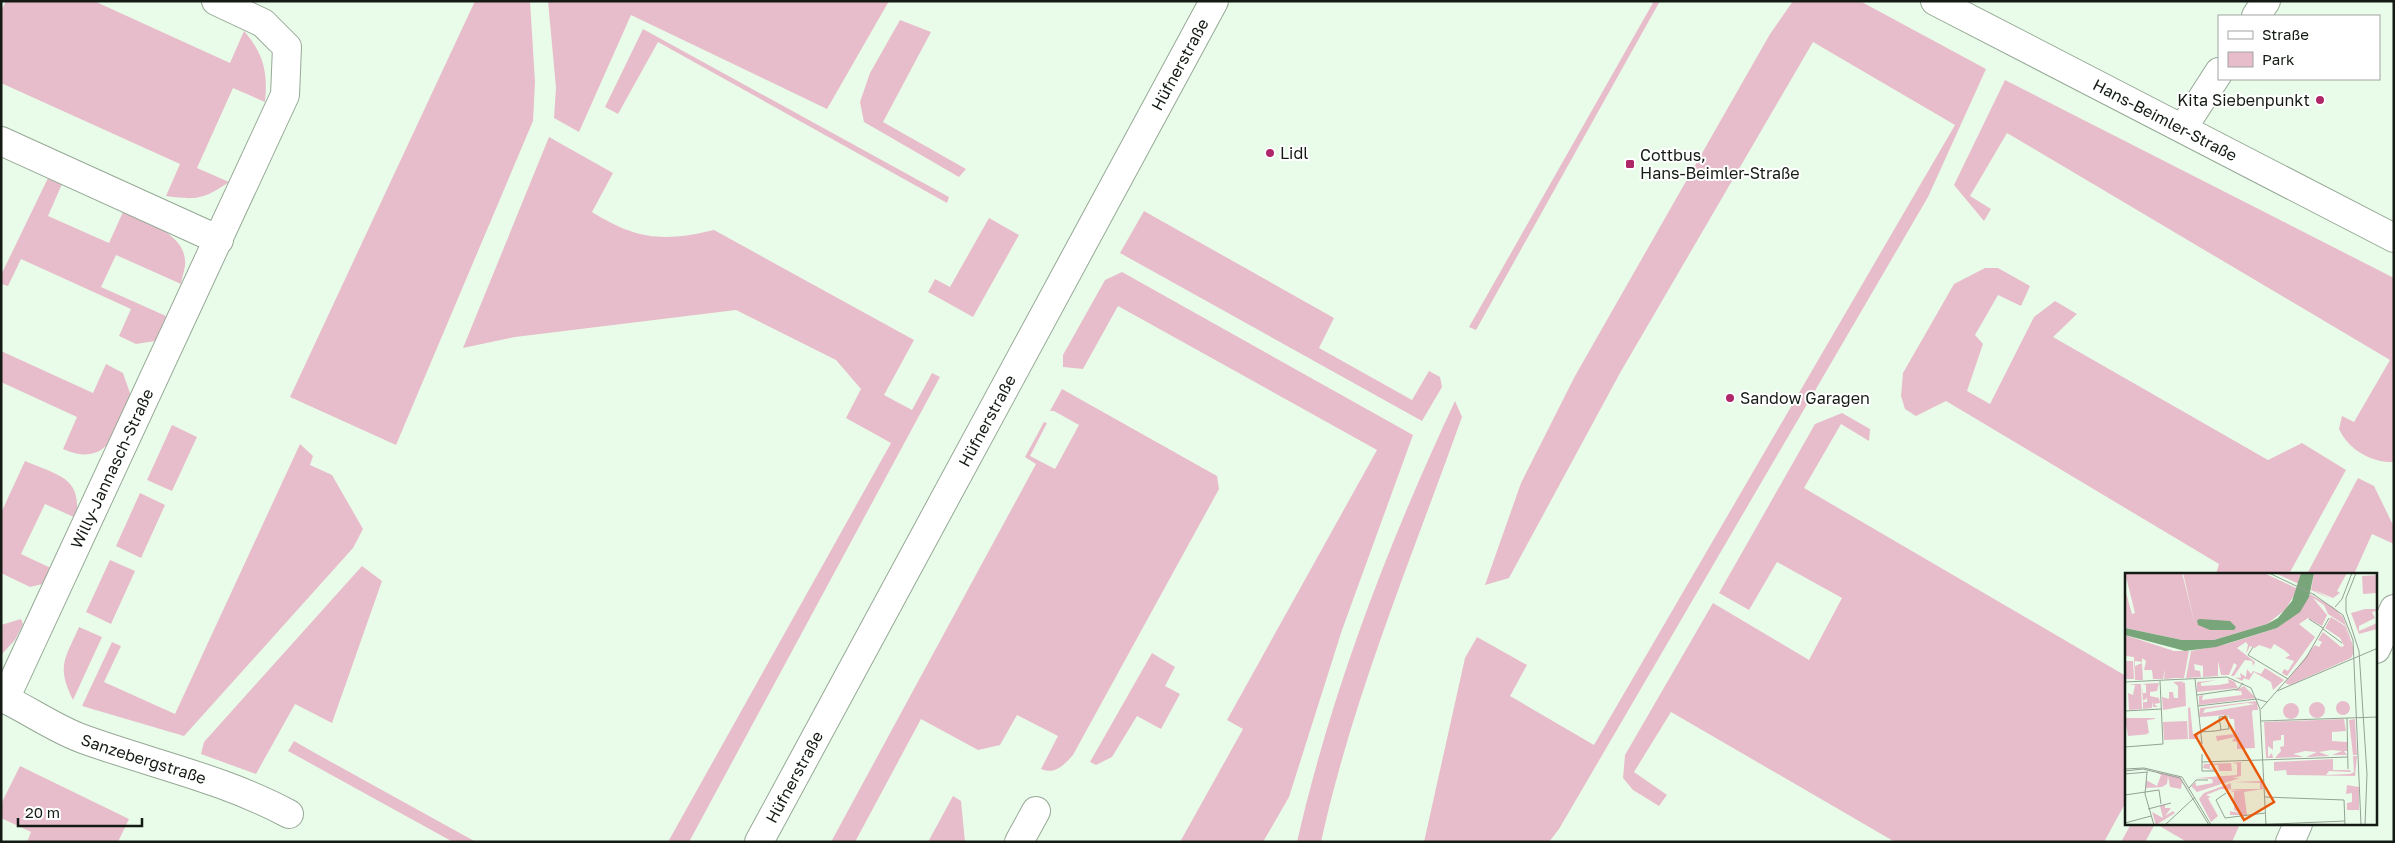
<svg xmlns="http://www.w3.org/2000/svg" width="2395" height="843" font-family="'Golos Text',sans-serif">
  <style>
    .green { fill: #e8bdcb }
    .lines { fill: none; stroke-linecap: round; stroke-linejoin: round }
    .minor-casing { stroke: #96a896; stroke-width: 30 }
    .minor { stroke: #fff; stroke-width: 28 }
    .poi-dot { fill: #b02769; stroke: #fff; stroke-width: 2 }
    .labels { text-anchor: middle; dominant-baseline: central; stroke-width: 4; stroke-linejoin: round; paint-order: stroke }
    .street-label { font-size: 16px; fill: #141b14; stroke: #fff }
    .poi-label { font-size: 16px; fill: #141b14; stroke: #fff; text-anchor: start }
    .inset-road { fill: none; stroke: #94a294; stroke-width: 1 }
    .view { fill: #e8590c; fill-opacity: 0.15; stroke: #e8590c; stroke-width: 2.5 }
    .inset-edge { fill: none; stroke: #141b14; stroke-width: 2.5 }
  </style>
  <rect width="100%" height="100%" fill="#e9fce9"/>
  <path class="green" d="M 6,1 L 94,1 L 230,63 L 244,31 C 264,54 268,73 265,102 L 233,88 L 197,168 L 229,182 C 202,200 197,200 166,196 L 180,164 L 1,83 L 1,11 Z
    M 475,1 L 530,1 L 535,82 L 533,121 L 396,445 L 290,397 Z
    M 548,1 L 889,1 L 827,109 L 631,15 L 579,132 L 554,118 L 556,88 Z
    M 1654,1 L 1660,1 L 1476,330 L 1469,327 Z
    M 1793,1 L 1860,1 L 1986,69 L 1928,197 L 1559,829 L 1549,842 L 1424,842 L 1465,658 L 1477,637 L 1527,665 L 1510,696 L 1594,745 L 1955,125 L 1813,42 L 1620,373 L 1509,578 L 1485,585 L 1521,483 L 1575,376 L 1770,34 Z
    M 900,20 L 931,32 L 883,122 L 966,169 L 959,177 L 864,122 L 860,102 L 870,73 Z
    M 643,29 L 949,197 L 947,203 L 658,42 L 618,114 L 605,107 Z
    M 2005,80 L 2394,278 L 2394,462 C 2371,463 2348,449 2339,429 L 2342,416 L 2354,422 L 2390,360 L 2007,133 L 1970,196 L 1991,209 L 1984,221 L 1954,185 Z
    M 549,137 L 613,173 L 592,212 C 637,240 663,242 714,230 L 914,340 L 884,395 L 912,410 L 932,373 L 940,377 L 689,842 L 668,842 L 891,443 L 846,418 L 861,389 L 836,360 L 736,310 L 515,337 L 463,348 Z
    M 48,178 L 62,184 L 48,216 L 109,243 L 123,212 C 144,222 183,232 185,260 C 186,267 182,277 181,284 L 116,255 L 101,287 L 166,316 L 155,341 L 136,344 L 119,336 L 131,309 L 21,259 L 8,286 L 1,284 L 2,273 Z
    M 1144,211 L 1334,318 L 1319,348 L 1412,400 L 1429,371 L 1440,377 L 1442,387 L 1422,421 L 1120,253 Z
    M 989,218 L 1019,235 L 973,317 L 928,292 L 935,279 L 950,287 Z
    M 1985,268 L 1998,268 L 2030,286 L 2021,306 L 1998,295 L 1975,335 L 1983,344 L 1967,391 L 1990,404 L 2034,317 L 2055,301 L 2077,314 L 2053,337 L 2268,460 L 2302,443 L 2346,470 L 2289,574 L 2216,574 L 2219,564 L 1946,401 L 1916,416 L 1905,409 L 1901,396 L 1903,373 L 1954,284 Z
    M 1122,272 L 1413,435 L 1342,630 L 1289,797 L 1263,842 L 1180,842 L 1243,729 L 1227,720 L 1377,450 L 1118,306 L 1083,369 L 1063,367 L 1063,355 L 1105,280 Z
    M 1,351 L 93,393 L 106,364 L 123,373 L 131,396 C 116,430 109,469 63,449 L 77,417 L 1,382 Z
    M 1062,389 L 1217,476 L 1219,489 L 1073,755 C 1064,765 1055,775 1041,769 L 1058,736 L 1017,715 L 1000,745 L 978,750 L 921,719 L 855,842 L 831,842 L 1036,464 L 1025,457 L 1044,422 L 1047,423 L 1030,456 L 1055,469 L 1079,425 L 1054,411 L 1050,411 Z
    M 1455,401 L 1462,417 C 1412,557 1353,696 1321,842 L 1297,842 C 1332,689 1389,542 1455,401 Z
    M 1842,413 L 1870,429 L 1869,441 L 1841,424 L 1804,488 L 2126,676 L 2126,802 L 2104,842 L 1895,842 L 1671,712 L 1634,772 L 1667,795 L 1659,806 L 1633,790 L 1623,778 L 1625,755 L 1713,603 L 1809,660 L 1842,598 L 1777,562 L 1749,610 L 1719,593 L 1815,424 Z
    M 172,425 L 197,437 L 172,491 L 147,480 Z
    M 300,444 L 313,456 L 310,465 L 332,475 L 363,529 L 353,548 L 184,736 L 82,706 L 112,642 L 121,646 L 104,682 L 175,714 Z
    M 25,461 C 57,475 83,477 76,518 L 45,504 L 21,554 L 53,569 L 47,583 L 30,587 L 1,573 L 1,513 Z
    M 2358,478 L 2374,486 L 2394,527 L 2394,544 L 2372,534 L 2354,574 L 2307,574 Z
    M 140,493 L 165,505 L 141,558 L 116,546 Z
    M 110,560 L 135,571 L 111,624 L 86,612 Z
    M 362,566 L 382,581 L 332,723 L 295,704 L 256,774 L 201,754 L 204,742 Z
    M 21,619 L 23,624 L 15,640 L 1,655 L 1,625 Z
    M 79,627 L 102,637 L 73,700 C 56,666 65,659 79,627 Z
    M 1152,653 L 1175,667 L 1165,686 L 1180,694 L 1161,729 L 1137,716 L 1112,757 L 1096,765 L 1090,762 Z
    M 294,741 L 315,753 L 476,842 L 453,842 L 288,751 Z
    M 20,766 L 129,819 L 118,842 L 27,842 L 31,832 L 1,818 L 1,804 Z
    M 953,796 L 961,801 L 965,842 L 928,842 Z
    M 2131,824 L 2155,824 L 2145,842 L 2121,842 Z
    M 2156,824 L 2240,824 L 2232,842 L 2187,842 Z"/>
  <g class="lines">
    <g class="minor-casing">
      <g id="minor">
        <path id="s1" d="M 1935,1 L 2394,238"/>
        <path d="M 2256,16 L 2266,1"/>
        <path d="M 2183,128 L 2219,72"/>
        <path d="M 1,141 L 219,240"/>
        <path d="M 2376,649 L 2394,609"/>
        <path id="s2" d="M 1,697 C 29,710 55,729 83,739 C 152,764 224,779 289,814"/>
        <path id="s3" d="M 5,699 L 285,95 L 287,47 L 263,23 L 216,1"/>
        <path id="s4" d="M 759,842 L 1214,1"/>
        <path d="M 1019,842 L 1036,811"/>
        <path d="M 2290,842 L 2298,824"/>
      </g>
    </g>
    <use href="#minor" class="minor"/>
  </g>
  <g class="poi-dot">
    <circle cx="2320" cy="100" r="5"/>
    <circle cx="1270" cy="153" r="5"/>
    <rect x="1625" y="159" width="10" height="10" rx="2.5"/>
    <circle cx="1730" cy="398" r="5"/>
  </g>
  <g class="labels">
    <g class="street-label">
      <text stroke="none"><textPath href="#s4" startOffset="884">Hüfnerstraße</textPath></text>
      <text stroke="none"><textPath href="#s1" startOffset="259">Hans-Beimler-Straße</textPath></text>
      <text stroke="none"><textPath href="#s4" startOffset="479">Hüfnerstraße</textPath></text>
      <text stroke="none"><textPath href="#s3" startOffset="254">Willy-Jannasch-Straße</textPath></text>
      <text stroke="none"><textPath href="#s2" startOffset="156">Sanzebergstraße</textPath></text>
      <text stroke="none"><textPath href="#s4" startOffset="74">Hüfnerstraße</textPath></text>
    </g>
    <g class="poi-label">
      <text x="2310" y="100" text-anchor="end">Kita Siebenpunkt</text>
      <text x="1280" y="153">Lidl</text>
      <text x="1640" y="155">Cottbus,<tspan x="1640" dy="18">Hans-Beimler-Straße</tspan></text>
      <text x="1740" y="398">Sandow Garagen</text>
    </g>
  </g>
  <g transform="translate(2125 573)">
    <rect width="252" height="252" fill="#e9fce9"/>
    <path d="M 0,0 L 57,0 L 70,51 L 58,0 L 139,0 L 173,16 L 160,37 L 142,51 L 89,67 L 57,67 L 0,55 L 0,16 L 7,41 L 10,40 ZM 150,0 L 176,0 L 175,7 L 174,11 ZM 189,0 L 222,0 L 212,18 L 215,20 L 208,25 L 189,17 L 206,26 L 186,17 ZM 252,2 L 252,20 L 238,21 L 237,3 ZM 185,21 L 208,34 L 218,44 L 227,70 L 229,79 L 226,85 L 165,112 L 160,110 L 190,72 L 194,74 L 197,69 L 193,67 L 198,59 L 216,74 L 219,73 L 215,65 L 200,55 L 206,44 L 220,53 L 227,79 L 220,52 L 203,41 L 199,32 L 188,25 L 202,42 L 197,53 L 183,45 L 174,51 L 190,64 L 162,103 L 157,100 L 159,96 L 163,98 L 169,88 L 160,85 L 165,82 L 159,77 L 149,71 L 146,76 L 134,72 L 130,75 L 125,73 L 121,81 L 123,72 L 121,69 L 112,75 L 130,89 L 128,93 L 127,88 L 120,87 L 109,103 L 106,103 L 112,92 L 109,90 L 104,102 L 96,102 L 93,88 L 93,103 L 78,104 L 78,93 L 69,91 L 70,97 L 75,98 L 76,104 L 61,105 L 66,78 L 102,71 L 152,55 L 175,38 ZM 240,36 L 252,36 L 252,38 L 247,39 L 250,45 L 234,53 L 234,58 L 252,50 L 252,56 L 234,61 L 226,40 ZM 0,62 L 49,78 L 64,78 L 59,105 L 51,105 L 51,96 L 51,105 L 39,106 L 40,95 L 38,106 L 28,106 L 27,97 L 19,97 L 21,88 L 17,85 L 17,89 L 10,88 L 10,93 L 17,90 L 18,107 L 10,107 L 9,84 L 0,83 ZM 0,88 L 8,88 L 9,106 L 0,106 ZM 140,95 L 159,107 L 148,117 L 146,109 L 129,99 L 124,107 L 119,105 L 117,108 L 110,104 L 116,105 L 115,100 L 121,104 L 122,96 L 126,101 L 128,98 L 136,101 ZM 103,106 L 116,111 L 109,108 L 113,115 L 72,119 L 72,109 L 92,107 L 76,110 L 76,113 L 94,112 L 104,110 ZM 60,108 L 56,109 L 60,110 L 61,133 L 38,137 L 37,124 L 44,126 L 44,119 L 48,119 L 49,125 L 53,125 L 53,113 L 48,109 ZM 34,110 L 32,118 L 25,119 L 25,123 L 34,125 L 35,130 L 29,131 L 33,134 L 28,134 L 27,128 L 27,135 L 18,136 L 18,129 L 22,129 L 22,125 L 18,128 L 17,114 L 18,120 L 21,120 L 21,112 L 17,111 ZM 3,111 L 16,111 L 17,136 L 4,137 L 3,120 L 8,122 L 10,112 ZM 119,113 L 131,125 L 74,132 L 74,123 L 78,122 L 77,127 L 117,122 L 116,118 L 109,118 ZM211 135a7 7 0 1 1 14 0a7 7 0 1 1-14 0ZM 132,128 L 133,137 L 128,137 L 127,139 L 130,175 L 112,176 L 112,182 L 112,169 L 107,168 L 110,164 L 92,168 L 91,163 L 110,161 L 109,146 L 105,146 L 103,142 L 74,144 L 75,135 ZM 122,130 L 130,131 L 78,140 L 80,136 ZM184 137a8 8 0 1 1 16 0a8 8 0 1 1-16 0ZM158 138a8 8 0 1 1 16 0a8 8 0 1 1-16 0ZM 65,134 L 68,162 L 73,161 L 73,166 L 64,166 L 63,135 ZM 0,145 L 30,145 L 30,146 L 22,147 L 24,160 L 21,161 L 25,161 L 3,163 ZM 219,146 L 221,158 L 207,159 L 207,168 L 222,169 L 222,178 L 219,178 L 222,182 L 207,182 L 217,178 L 206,177 L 194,179 L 205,183 L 181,184 L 192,179 L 180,178 L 168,181 L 179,184 L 150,185 L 156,178 L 155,174 L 159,173 L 159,162 L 156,162 L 156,167 L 148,168 L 148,177 L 143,173 L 143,184 L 147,180 L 148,185 L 141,185 L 139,149 ZM 230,146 L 232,182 L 228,182 L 224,147 ZM 62,148 L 63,166 L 39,167 L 38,149 ZM 228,183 L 232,183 L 230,203 L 162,202 L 161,197 L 149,198 L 149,189 L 208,186 L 208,197 L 225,197 L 226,199 L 204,198 L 201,202 L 225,201 L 229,199 ZM 116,189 L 116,203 L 107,205 L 115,205 L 72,219 L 66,213 L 71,209 L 71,213 L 88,210 L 87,206 L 71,205 L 112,202 L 112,191 L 108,190 ZM 106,190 L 107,198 L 94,198 L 93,192 L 85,192 L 85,196 L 91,195 L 88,197 L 78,195 L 79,191 ZM 31,199 L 55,204 L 65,219 L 57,209 L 56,216 L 45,214 L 43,203 L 42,211 L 37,214 L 21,215 L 21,207 L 32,213 L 36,202 ZM 109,209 L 137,208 L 138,216 L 119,219 L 122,242 L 105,242 L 105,238 L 115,240 L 109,237 L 109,219 L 105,218 L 116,217 L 96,216 L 81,222 L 86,224 L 83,225 L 93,243 L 86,249 L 74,226 L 79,220 L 106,210 L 106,216 L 135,216 L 135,210 ZM 222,212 L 234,214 L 234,252 L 234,237 L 222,237 L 222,230 L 227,229 L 227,220 L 221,221 ZM 40,231 L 40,235 L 46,235 L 40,243 L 48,238 L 50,240 L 31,252 L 27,239 L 38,245 L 35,233 Z" fill="#e8bdcb" fill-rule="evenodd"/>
    <path d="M 176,0 L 189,0 L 184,24 L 175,39 L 152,55 L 91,74 L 60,78 L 0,62 L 0,55 L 57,67 L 89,67 L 142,51 L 153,45 L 167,28 ZM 75,46 L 105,48 L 111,54 L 109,57 L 85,57 L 73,52 L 72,47 Z" fill="#78a579"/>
    <path class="inset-road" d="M 144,0 L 190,22M 231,0 L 221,25 L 221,38 L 234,78 L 242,201 L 240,252M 188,21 L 218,42 L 228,67 L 236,252M 210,34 L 217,26 L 227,0M 184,46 L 198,55M 198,56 L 217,70M 128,74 L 123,82 L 163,106M 70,106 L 77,171M 0,109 L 102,104 L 126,115 L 135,136 L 141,252M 152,118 L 253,75M 72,122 L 113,116 L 118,110M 73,133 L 132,126 L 142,129M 136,136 L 181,85 L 204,45M 0,138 L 36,136M 222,145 L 223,196M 136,148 L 253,144M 75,159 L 90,158 L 102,156 L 104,156 L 102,143 L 94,144 L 96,157M 0,174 L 38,171 L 35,108M 77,181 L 77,198 L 92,198M 77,189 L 223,184M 0,196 L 19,195 L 57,204 L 86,252M 0,198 L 18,196 L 55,205 L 84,252M 22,199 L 20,221 L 29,252M 0,201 L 23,199M 64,215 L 71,207 L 83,207M 101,220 L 91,227 L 100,245 L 140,240M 0,222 L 34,217 L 36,231M 140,224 L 219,227 L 220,252M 23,236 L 46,230M 0,250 L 26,243M 40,252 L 70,224M 126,252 L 220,248"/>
    <path class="view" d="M 100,144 L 149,229 L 119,247 L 70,162 Z"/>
    <rect width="252" height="252" class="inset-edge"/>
  </g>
  <rect width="2395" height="843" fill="none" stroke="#141b14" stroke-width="5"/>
  <rect x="2218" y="15" width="162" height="65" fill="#ffffff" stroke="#a1a4a1"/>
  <rect x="2228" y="31" width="25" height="8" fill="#ffffff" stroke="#a1a4a1"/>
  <text x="2262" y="40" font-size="15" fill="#141b14">Straße</text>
  <rect x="2228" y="52" width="25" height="15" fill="#e8bdcb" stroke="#a1a4a1"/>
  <text x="2262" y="65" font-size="15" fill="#141b14">Park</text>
  <path d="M18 818v8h124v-8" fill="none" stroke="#141b14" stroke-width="2.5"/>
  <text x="25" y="818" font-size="15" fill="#141b14" stroke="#ffffff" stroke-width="4" paint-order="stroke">20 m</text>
</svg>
